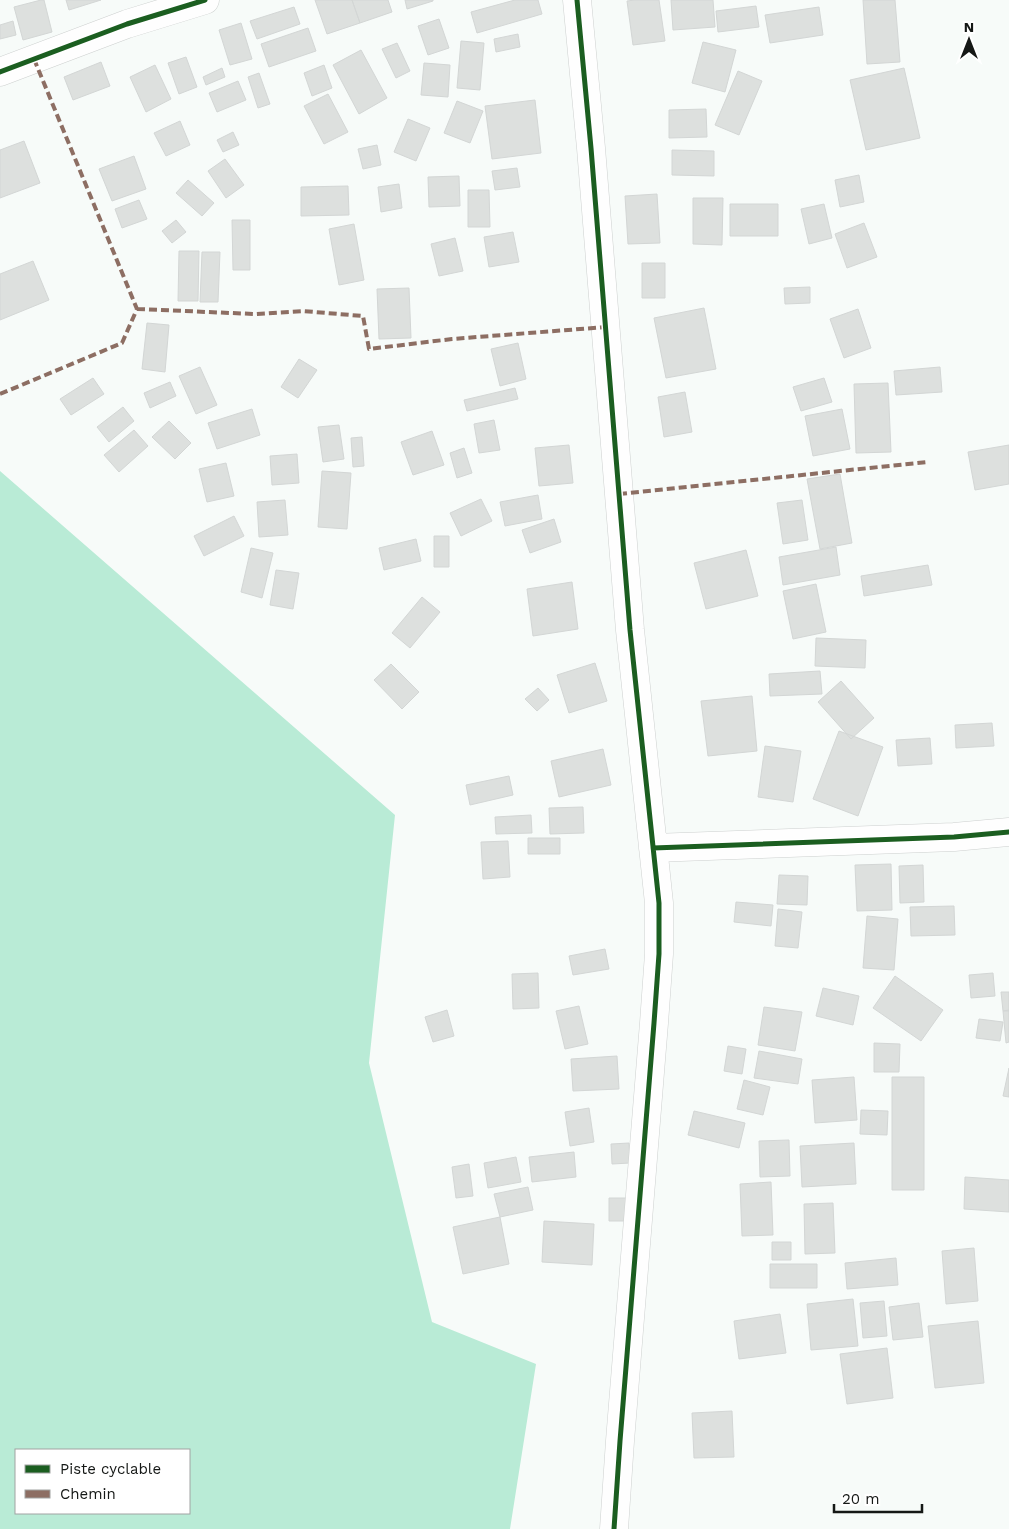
<svg xmlns="http://www.w3.org/2000/svg" width="1009" height="1529" font-family="'Work Sans',sans-serif">
  <style>
    .green { fill: #b9ebd6; fill-rule: evenodd }
    .building { fill: #dde0de; stroke: #d3d6d5 }
    .lines { fill: none; stroke-linecap: round; stroke-linejoin: round }
    .street-casing { stroke: #cdd0cf; stroke-width: 29 }
    .street { stroke: #fefefe; stroke-width: 28 }
    .quiet { stroke: #8d6e63; stroke-width: 4; stroke-dasharray: 8 4; stroke-linecap: butt }
    .cycleway-casing { stroke: #fff; stroke-width: 8 }
    .cycleway { stroke: #1b5e20; stroke-width: 5 }
  </style>
  <rect width="100%" height="100%" fill="#f7fbf9"/>
  <path class="green" d="M 0,471 L 395,815 L 369,1063 L 432,1322 L 536,1364 L 510,1529 L 0,1529 ZM 16,1450 L 189,1450 L 189,1513 L 16,1513 Z"/>
  <path class="building" d="M 41,0 L 44,0 L 52,32 L 23,40 L 14,7 Z
    M 66,0 L 101,0 L 69,10 Z
    M 315,0 L 352,0 L 360,23 L 327,34 Z
    M 352,0 L 388,0 L 392,12 L 360,23 Z
    M 405,0 L 433,0 L 433,1 L 407,9 Z
    M 515,0 L 538,0 L 542,14 L 477,33 L 471,12 Z
    M 635,0 L 659,0 L 665,41 L 633,45 L 627,1 Z
    M 671,0 L 713,0 L 715,27 L 673,30 Z
    M 863,0 L 895,0 L 900,62 L 867,64 Z
    M 756,6 L 759,27 L 718,32 L 716,11 Z
    M 294,7 L 300,24 L 257,39 L 250,21 Z
    M 819,7 L 823,35 L 770,43 L 765,15 Z
    M 439,19 L 449,48 L 428,55 L 418,26 Z
    M 13,21 L 16,35 L 0,39 L 0,25 Z
    M 241,23 L 252,59 L 230,65 L 219,30 Z
    M 308,28 L 316,51 L 269,67 L 261,44 Z
    M 518,34 L 520,47 L 496,52 L 494,39 Z
    M 461,41 L 484,43 L 480,90 L 457,88 Z
    M 703,42 L 736,50 L 725,92 L 692,83 Z
    M 397,43 L 410,71 L 396,78 L 382,49 Z
    M 361,50 L 387,98 L 359,114 L 333,65 Z
    M 186,57 L 197,87 L 179,94 L 168,63 Z
    M 101,62 L 110,86 L 73,100 L 64,77 Z
    M 424,63 L 450,65 L 448,97 L 421,95 Z
    M 155,65 L 171,99 L 146,112 L 130,77 Z
    M 324,65 L 332,88 L 312,96 L 304,73 Z
    M 222,68 L 225,77 L 206,85 L 203,77 Z
    M 904,68 L 920,138 L 866,150 L 850,80 Z
    M 738,71 L 762,81 L 739,135 L 715,125 Z
    M 259,73 L 270,104 L 258,108 L 248,77 Z
    M 238,81 L 246,100 L 217,112 L 209,93 Z
    M 328,94 L 348,132 L 324,144 L 304,106 Z
    M 535,100 L 541,153 L 492,159 L 485,106 Z
    M 457,101 L 483,111 L 470,143 L 444,133 Z
    M 706,109 L 707,137 L 669,138 L 669,110 Z
    M 408,119 L 430,128 L 416,161 L 394,152 Z
    M 180,121 L 190,145 L 166,156 L 154,133 Z
    M 233,132 L 239,145 L 223,152 L 217,140 Z
    M 24,141 L 40,183 L 0,198 L 0,150 Z
    M 377,145 L 381,165 L 363,169 L 358,149 Z
    M 672,150 L 714,151 L 714,176 L 672,175 Z
    M 134,156 L 146,189 L 112,201 L 99,169 Z
    M 225,159 L 244,185 L 226,198 L 208,171 Z
    M 517,168 L 520,187 L 495,190 L 492,171 Z
    M 859,175 L 864,202 L 840,207 L 835,180 Z
    M 459,176 L 460,206 L 429,207 L 428,177 Z
    M 188,180 L 214,203 L 202,216 L 176,193 Z
    M 399,184 L 402,208 L 381,212 L 378,187 Z
    M 348,186 L 349,215 L 301,216 L 301,187 Z
    M 468,190 L 489,190 L 490,227 L 468,227 Z
    M 657,194 L 660,243 L 628,244 L 625,196 Z
    M 693,198 L 723,198 L 722,245 L 693,244 Z
    M 139,200 L 147,219 L 122,228 L 115,209 Z
    M 730,204 L 778,204 L 778,236 L 730,236 Z
    M 824,204 L 832,238 L 809,244 L 801,209 Z
    M 176,220 L 186,232 L 172,243 L 162,231 Z
    M 232,220 L 250,220 L 250,270 L 233,270 Z
    M 864,223 L 877,257 L 847,268 L 835,234 Z
    M 354,224 L 364,280 L 339,285 L 329,229 Z
    M 513,232 L 519,262 L 489,267 L 484,237 Z
    M 455,238 L 463,271 L 439,276 L 431,244 Z
    M 179,251 L 199,251 L 198,301 L 178,301 Z
    M 202,252 L 220,252 L 218,302 L 200,302 Z
    M 33,261 L 49,300 L 0,320 L 0,274 Z
    M 642,263 L 665,263 L 665,298 L 642,298 Z
    M 810,287 L 810,303 L 785,304 L 784,288 Z
    M 409,288 L 411,338 L 379,339 L 377,289 Z
    M 704,308 L 716,369 L 666,378 L 654,318 Z
    M 858,309 L 871,348 L 844,358 L 830,319 Z
    M 147,323 L 169,325 L 165,372 L 142,369 Z
    M 518,343 L 526,379 L 500,386 L 491,349 Z
    M 299,359 L 317,370 L 298,398 L 281,387 Z
    M 200,367 L 217,405 L 196,414 L 179,376 Z
    M 940,367 L 942,392 L 896,395 L 894,371 Z
    M 93,378 L 104,394 L 71,415 L 60,399 Z
    M 824,378 L 832,402 L 801,411 L 793,387 Z
    M 170,382 L 176,396 L 150,408 L 144,393 Z
    M 888,383 L 891,452 L 856,453 L 854,384 Z
    M 515,388 L 518,399 L 467,411 L 464,400 Z
    M 685,392 L 692,432 L 664,437 L 658,397 Z
    M 123,407 L 134,421 L 109,442 L 97,427 Z
    M 252,409 L 260,435 L 217,449 L 208,423 Z
    M 842,409 L 850,449 L 813,456 L 805,416 Z
    M 494,420 L 500,450 L 479,453 L 474,424 Z
    M 169,421 L 191,443 L 175,459 L 152,437 Z
    M 339,425 L 344,459 L 323,462 L 318,427 Z
    M 134,430 L 148,446 L 119,472 L 104,455 Z
    M 432,431 L 444,465 L 413,475 L 401,442 Z
    M 362,437 L 364,466 L 353,467 L 351,438 Z
    M 569,445 L 573,483 L 539,486 L 535,448 Z
    M 1009,445 L 1009,484 L 975,490 L 968,452 Z
    M 464,448 L 472,473 L 457,478 L 450,453 Z
    M 297,454 L 299,483 L 272,485 L 270,456 Z
    M 226,463 L 234,496 L 207,502 L 199,469 Z
    M 322,471 L 351,473 L 347,529 L 318,527 Z
    M 840,474 L 852,543 L 820,549 L 807,479 Z
    M 538,495 L 542,519 L 505,526 L 500,502 Z
    M 481,499 L 492,521 L 461,536 L 450,513 Z
    M 285,500 L 288,535 L 259,537 L 257,502 Z
    M 802,500 L 808,540 L 783,544 L 777,503 Z
    M 234,516 L 244,536 L 204,556 L 194,536 Z
    M 554,519 L 561,542 L 530,553 L 522,530 Z
    M 434,536 L 449,536 L 449,567 L 434,567 Z
    M 416,539 L 421,561 L 384,570 L 379,548 Z
    M 836,547 L 840,575 L 783,585 L 779,557 Z
    M 251,548 L 273,553 L 262,598 L 241,592 Z
    M 746,550 L 758,596 L 706,609 L 694,563 Z
    M 928,565 L 932,585 L 864,596 L 861,576 Z
    M 276,570 L 299,573 L 293,609 L 270,605 Z
    M 572,582 L 578,629 L 533,636 L 527,589 Z
    M 816,584 L 826,632 L 793,639 L 783,591 Z
    M 422,597 L 440,612 L 410,648 L 392,633 Z
    M 816,638 L 866,640 L 865,668 L 815,666 Z
    M 595,663 L 607,701 L 569,713 L 557,675 Z
    M 391,664 L 419,692 L 402,709 L 374,680 Z
    M 820,671 L 822,694 L 770,696 L 769,674 Z
    M 841,681 L 874,718 L 851,739 L 818,702 Z
    M 538,688 L 549,700 L 537,711 L 525,699 Z
    M 752,696 L 757,751 L 708,756 L 701,701 Z
    M 992,723 L 994,746 L 956,748 L 955,725 Z
    M 839,731 L 883,747 L 858,816 L 813,799 Z
    M 930,738 L 932,764 L 898,766 L 896,740 Z
    M 765,746 L 801,751 L 793,802 L 758,797 Z
    M 603,749 L 611,785 L 559,797 L 551,761 Z
    M 509,776 L 513,795 L 470,805 L 466,785 Z
    M 583,807 L 584,833 L 550,834 L 549,808 Z
    M 531,815 L 532,833 L 496,834 L 495,817 Z
    M 528,838 L 560,838 L 560,854 L 528,854 Z
    M 508,841 L 510,877 L 483,879 L 481,842 Z
    M 891,864 L 892,910 L 857,911 L 855,865 Z
    M 923,865 L 924,902 L 900,903 L 899,866 Z
    M 779,875 L 808,876 L 807,905 L 777,904 Z
    M 736,902 L 773,905 L 771,926 L 734,922 Z
    M 954,906 L 955,935 L 911,936 L 910,907 Z
    M 778,909 L 802,912 L 798,948 L 775,946 Z
    M 867,916 L 898,919 L 894,970 L 863,968 Z
    M 605,949 L 609,969 L 573,975 L 569,956 Z
    M 538,973 L 539,1008 L 513,1009 L 512,974 Z
    M 993,973 L 995,996 L 971,998 L 969,975 Z
    M 895,976 L 943,1010 L 921,1041 L 873,1008 Z
    M 823,988 L 859,996 L 853,1025 L 816,1016 Z
    M 1001,992 L 1009,992 L 1009,1011 L 1003,1011 Z
    M 579,1006 L 588,1044 L 565,1049 L 556,1011 Z
    M 764,1007 L 802,1012 L 795,1051 L 758,1045 Z
    M 447,1010 L 454,1036 L 433,1042 L 425,1017 Z
    M 1009,1010 L 1009,1042 L 1006,1043 L 1003,1011 Z
    M 979,1019 L 1003,1022 L 1000,1041 L 976,1038 Z
    M 874,1043 L 900,1044 L 899,1072 L 874,1072 Z
    M 728,1046 L 746,1049 L 742,1074 L 724,1071 Z
    M 759,1051 L 802,1059 L 798,1084 L 754,1078 Z
    M 617,1056 L 619,1089 L 573,1091 L 571,1059 Z
    M 1009,1068 L 1009,1097 L 1003,1096 Z
    M 854,1077 L 857,1120 L 815,1123 L 812,1080 Z
    M 892,1077 L 924,1077 L 924,1190 L 892,1190 Z
    M 744,1080 L 770,1087 L 763,1115 L 737,1109 Z
    M 589,1108 L 594,1142 L 570,1146 L 565,1112 Z
    M 861,1110 L 888,1111 L 887,1135 L 860,1134 Z
    M 694,1111 L 745,1123 L 739,1148 L 688,1135 Z
    M 789,1140 L 790,1176 L 760,1177 L 759,1141 Z
    M 629,1143 L 630,1163 L 612,1164 L 611,1144 Z
    M 854,1143 L 856,1184 L 802,1187 L 800,1146 Z
    M 574,1152 L 576,1177 L 532,1182 L 529,1157 Z
    M 516,1157 L 521,1182 L 488,1188 L 484,1163 Z
    M 469,1164 L 473,1196 L 456,1198 L 452,1167 Z
    M 965,1177 L 1009,1180 L 1009,1212 L 964,1209 Z
    M 771,1182 L 773,1235 L 742,1236 L 740,1184 Z
    M 528,1187 L 533,1210 L 500,1217 L 494,1194 Z
    M 609,1198 L 628,1198 L 628,1221 L 609,1221 Z
    M 833,1203 L 835,1253 L 805,1254 L 804,1204 Z
    M 500,1217 L 509,1264 L 463,1274 L 453,1227 Z
    M 544,1221 L 594,1224 L 592,1265 L 542,1262 Z
    M 772,1242 L 791,1242 L 791,1260 L 772,1260 Z
    M 974,1248 L 978,1301 L 946,1304 L 942,1251 Z
    M 896,1258 L 898,1285 L 847,1289 L 845,1263 Z
    M 770,1264 L 817,1264 L 817,1288 L 770,1288 Z
    M 853,1299 L 858,1346 L 811,1350 L 807,1304 Z
    M 884,1301 L 887,1336 L 863,1338 L 860,1303 Z
    M 919,1303 L 923,1337 L 893,1340 L 889,1307 Z
    M 780,1314 L 786,1353 L 739,1359 L 734,1321 Z
    M 978,1321 L 984,1383 L 935,1388 L 928,1326 Z
    M 887,1348 L 893,1398 L 847,1404 L 840,1354 Z
    M 732,1411 L 734,1457 L 694,1458 L 692,1413 Z"/>
  <g class="lines">
    <g class="street-casing">
      <path id="street" d="M 577,0 L 591,148 L 630,630 L 659,903 L 659,954 L 654,1023 L 620,1441 L 614,1529
        M 0,72 L 127,24 L 205,0
        M 653,848 L 954,837 L 1009,832"/>
    </g>
    <use href="#street" class="street"/>
    <path class="quiet" d="M 137,309 L 255,314 L 303,311 L 363,316 L 369,349 L 452,339 L 606,327
      M 0,394 L 122,343 L 137,309 L 34,59
      M 619,494 L 927,462"/>
    <g class="cycleway-casing">
      <path id="cycleway" d="M 577,0 L 591,148 L 630,630 L 659,903 L 659,954 L 654,1023 L 620,1441 L 614,1529
        M 0,72 L 127,24 L 205,0
        M 653,848 L 954,837 L 1009,832"/>
    </g>
    <use href="#cycleway" class="cycleway"/>
  </g>
  <rect x="15" y="1449" width="175" height="65" fill="#ffffff" stroke="#a1a3a2"/>
  <rect x="25" y="1465" width="25" height="8" fill="#1b5e20" stroke="#a1a3a2"/>
  <text x="60" y="1474" font-size="15" fill="#151816">Piste cyclable</text>
  <rect x="25" y="1490" width="25" height="8" fill="#8d6e63" stroke="#a1a3a2"/>
  <text x="60" y="1499" font-size="15" fill="#151816">Chemin</text>
  <g transform="translate(969 40)" stroke="#ffffff" stroke-width="4" paint-order="stroke">
  <path d="M0-4L9 19L0 12L-9 19Z" fill="#151816"/>
  <text y="-8" font-size="14" font-weight="bold" text-anchor="middle" fill="#151816">N</text>
  </g>
  <path d="M834 1504v8h88v-8" fill="none" stroke="#151816" stroke-width="2.5"/>
  <text x="842" y="1504" font-size="15" fill="#151816" stroke="#ffffff" stroke-width="4" paint-order="stroke">20 m</text>
</svg>
